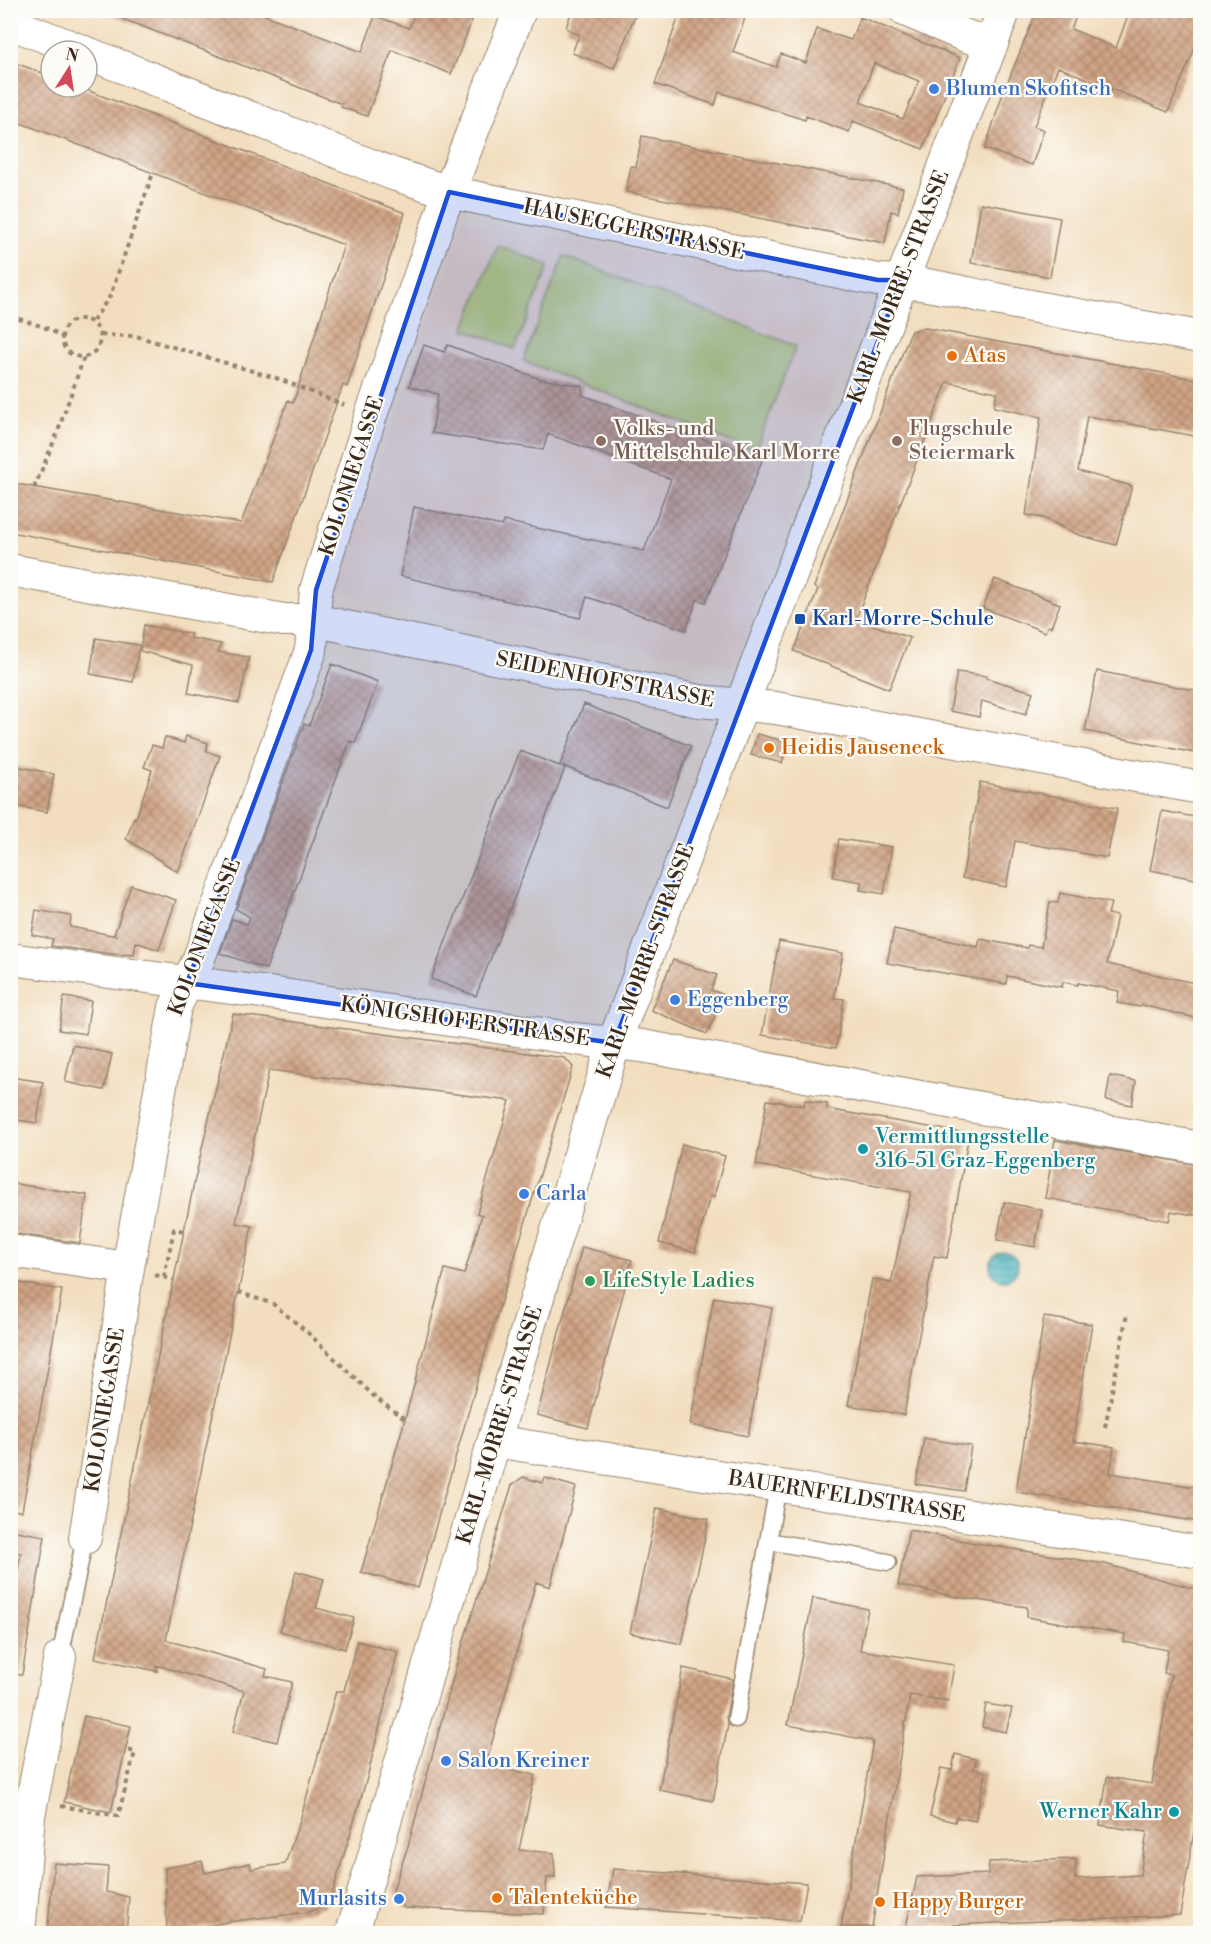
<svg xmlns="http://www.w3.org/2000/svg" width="1211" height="1944" font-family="'Libre Bodoni',serif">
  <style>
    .built { fill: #f1d5bd }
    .garden { fill: #c2cf71; stroke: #7e7c48; stroke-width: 1.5 }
    .water { fill: url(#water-rules); stroke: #3e6c6c; stroke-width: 1.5 }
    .building { fill: url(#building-cross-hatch); fill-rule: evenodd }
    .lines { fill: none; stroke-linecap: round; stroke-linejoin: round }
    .service-casing { stroke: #96846e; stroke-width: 19 }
    .minor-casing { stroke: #96846e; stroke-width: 34 }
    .secondary-casing { stroke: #96846e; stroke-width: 35 }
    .path { stroke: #96846e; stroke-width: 4; stroke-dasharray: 4.5 4.5; stroke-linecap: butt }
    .service { stroke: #fff; stroke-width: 16 }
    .minor { stroke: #fff; stroke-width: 32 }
    .secondary { stroke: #fff; stroke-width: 33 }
    .marked { fill: #1d4ed8; fill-opacity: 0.2; stroke: #1d4ed8; stroke-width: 4.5; stroke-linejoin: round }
    .shop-dot { fill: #3f7fe0; stroke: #fdfcf7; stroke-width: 2 }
    .food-dot { fill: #e8710a; stroke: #fdfcf7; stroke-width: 2 }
    .education-dot { fill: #8d6e63; stroke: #fdfcf7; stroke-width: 2 }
    .transit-dot { fill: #1a4fb4; stroke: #fdfcf7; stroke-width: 2 }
    .culture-dot { fill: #0f9aa8; stroke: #fdfcf7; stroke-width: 2 }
    .leisure-dot { fill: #2e9e5b; stroke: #fdfcf7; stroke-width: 2 }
    .labels { text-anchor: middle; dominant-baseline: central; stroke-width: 4.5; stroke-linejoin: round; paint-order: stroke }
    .shop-label { font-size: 21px; fill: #366cbe; stroke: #fdfcf7; text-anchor: start }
    .street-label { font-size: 21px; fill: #3b2a1e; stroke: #fdfcf7 }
    .food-label { font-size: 21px; fill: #c56008; stroke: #fdfcf7; text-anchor: start }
    .education-label { font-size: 21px; fill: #785e54; stroke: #fdfcf7; text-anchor: start }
    .transit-label { font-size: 21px; fill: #164399; stroke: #fdfcf7; text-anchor: start }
    .culture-label { font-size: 21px; fill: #0d838f; stroke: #fdfcf7; text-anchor: start }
    .leisure-label { font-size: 21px; fill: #27864d; stroke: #fdfcf7; text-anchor: start }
  </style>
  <defs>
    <pattern id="water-rules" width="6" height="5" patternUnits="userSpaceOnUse" patternTransform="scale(1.5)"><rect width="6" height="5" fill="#40afbb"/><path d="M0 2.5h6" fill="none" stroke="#378f97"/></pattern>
    <pattern id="building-cross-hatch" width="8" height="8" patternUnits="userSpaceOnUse" patternTransform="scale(1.5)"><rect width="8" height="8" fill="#d0a485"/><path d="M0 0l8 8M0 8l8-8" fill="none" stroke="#aa866c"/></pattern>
  </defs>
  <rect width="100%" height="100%" fill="#fdfcf7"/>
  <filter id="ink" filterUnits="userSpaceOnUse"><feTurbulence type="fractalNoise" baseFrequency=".0167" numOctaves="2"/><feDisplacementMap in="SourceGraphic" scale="12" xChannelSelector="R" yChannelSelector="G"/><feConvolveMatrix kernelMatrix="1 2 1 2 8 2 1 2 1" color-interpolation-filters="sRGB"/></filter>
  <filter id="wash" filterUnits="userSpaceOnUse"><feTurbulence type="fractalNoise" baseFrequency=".008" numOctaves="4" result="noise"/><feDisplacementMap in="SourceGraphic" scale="24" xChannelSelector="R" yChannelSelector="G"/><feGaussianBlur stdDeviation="1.35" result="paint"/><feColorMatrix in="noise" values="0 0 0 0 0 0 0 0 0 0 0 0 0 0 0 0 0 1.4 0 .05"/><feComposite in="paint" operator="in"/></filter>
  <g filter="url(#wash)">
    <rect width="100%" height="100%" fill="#f2debf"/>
    <path class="built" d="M 463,219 L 839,291 L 855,298 L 859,317 L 735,666 L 335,593 Z"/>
    <path class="garden" d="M 498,245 L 549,266 L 515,349 L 464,329 Z
      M 564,256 L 796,346 L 755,451 L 523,361 Z"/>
    <path class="water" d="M990 1266a14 14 0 1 1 28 0a14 14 0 1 1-28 0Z"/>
    <g id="blocks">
      <path class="building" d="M 105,10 L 252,10 L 362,52 L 375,16 L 409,28 L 416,10 L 476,10 L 451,74 L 392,50 L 367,116 L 341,107 L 342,104 L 105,12 Z
        M 572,10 L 637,10 L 614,68 L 572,53 L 579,35 L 566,28 Z
        M 681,10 L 733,10 L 746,15 L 733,52 L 776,67 L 781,54 L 806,63 L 817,29 L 851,40 L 860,17 L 960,58 L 923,149 L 853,121 L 849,132 L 806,116 L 805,120 L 719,92 L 715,105 L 655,84 ZM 874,63 L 919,81 L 903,119 L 860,102 Z
        M 1037,10 L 1079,10 L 1071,29 L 1116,48 L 1130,10 L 1200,10 L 1200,51 L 1195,48 L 1168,112 L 1058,67 L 1034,126 L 1044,130 L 1032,165 L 985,149 L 1001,99 Z
        M 10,61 L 51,76 L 51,87 L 79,87 L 405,213 L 347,387 L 343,385 L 273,582 L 10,532 L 10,483 L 241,523 L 288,400 L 293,403 L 344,245 L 10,119 Z
        M 642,136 L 903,188 L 898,213 L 891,211 L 885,243 L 626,192 L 631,166 L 636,167 Z
        M 981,203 L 1060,218 L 1050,277 L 971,263 Z
        M 925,328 L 1200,380 L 1200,437 L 1087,416 L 1078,471 L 1132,486 L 1116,545 L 1079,535 L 1043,518 L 1026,515 L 1041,417 L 994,407 L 997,392 L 947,382 L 856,619 L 910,638 L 889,689 L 794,651 L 818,589 L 814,587 L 911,331 Z
        M 424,345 L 444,352 L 448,345 L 540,379 L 582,386 L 582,395 L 723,446 L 723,444 L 763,458 L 706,602 L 697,600 L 686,630 L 587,597 L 580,618 L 400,576 L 414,507 L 502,526 L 504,521 L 644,551 L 671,479 L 548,434 L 543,450 L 432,433 L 438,394 L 409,386 Z
        M 995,579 L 1060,604 L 1051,627 L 1048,626 L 1045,632 L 983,608 Z
        M 144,625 L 191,634 L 190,638 L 221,644 L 218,652 L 249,657 L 239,703 L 188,693 L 193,665 L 140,651 Z
        M 96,638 L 139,645 L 133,682 L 90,674 Z
        M 332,664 L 378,682 L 355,743 L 350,741 L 266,969 L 220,953 L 232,919 L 247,924 L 250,917 L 236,909 L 304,724 L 309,726 Z
        M 1097,671 L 1200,691 L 1200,754 L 1085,731 Z
        M 957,672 L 987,676 L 986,678 L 1033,692 L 1026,714 L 982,701 L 979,717 L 950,711 Z
        M 584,704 L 691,746 L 667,807 L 560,765 Z
        M 757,734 L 788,742 L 782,763 L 751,755 Z
        M 186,736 L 208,743 L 206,751 L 220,756 L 178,872 L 126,839 L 134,817 L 136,818 L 152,770 L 144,767 L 152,745 L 162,748 L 165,737 L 184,743 Z
        M 520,751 L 565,768 L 476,996 L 431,979 Z
        M 16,766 L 54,774 L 47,812 L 10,805 Z
        M 980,782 L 1117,808 L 1107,858 L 1015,841 L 1006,887 L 962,878 Z
        M 1162,811 L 1200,818 L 1200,880 L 1150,870 Z
        M 839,839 L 892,847 L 884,894 L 860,890 L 862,882 L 833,877 Z
        M 131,885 L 176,900 L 159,950 L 136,942 L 134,955 L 113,954 L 51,946 L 53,939 L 32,935 L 36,910 L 71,916 L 70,927 L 117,936 L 114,935 Z
        M 1060,893 L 1111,903 L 1108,914 L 1117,916 L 1107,964 L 1200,984 L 1200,1019 L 1142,1005 L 1141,1007 L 1117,1003 L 1119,991 L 1078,983 L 1078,985 L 1063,982 L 1062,987 L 1007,976 L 1006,984 L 887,963 L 894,929 L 978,947 L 980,939 L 1027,948 L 1028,945 L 1041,947 L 1050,902 L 1058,903 Z
        M 779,941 L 843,953 L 834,998 L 844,999 L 836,1048 L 762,1035 Z
        M 673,960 L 717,975 L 711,990 L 724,995 L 707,1034 L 651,1010 Z
        M 64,997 L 91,1001 L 86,1034 L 59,1030 Z
        M 233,1014 L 565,1058 L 573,1067 L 487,1347 L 418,1588 L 361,1572 L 405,1419 L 445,1269 L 464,1274 L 482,1215 L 477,1213 L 510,1101 L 269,1070 L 236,1223 L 252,1226 L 166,1640 L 267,1669 L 265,1676 L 292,1682 L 277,1742 L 233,1732 L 244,1691 L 156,1665 L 157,1671 L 95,1658 L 194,1183 Z
        M 73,1045 L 112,1054 L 104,1090 L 65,1082 Z
        M 1110,1076 L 1136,1081 L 1132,1105 L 1106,1100 Z
        M 10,1077 L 43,1082 L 37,1123 L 10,1119 Z
        M 767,1100 L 804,1106 L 805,1100 L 827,1104 L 827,1109 L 969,1134 L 947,1258 L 934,1256 L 904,1415 L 848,1405 L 872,1279 L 891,1283 L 911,1192 L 756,1165 Z
        M 1055,1140 L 1200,1165 L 1200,1216 L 1171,1211 L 1169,1221 L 1045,1198 Z
        M 682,1144 L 725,1156 L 714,1197 L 710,1196 L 695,1252 L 659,1243 Z
        M 10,1183 L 87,1195 L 80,1243 L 10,1233 Z
        M 1004,1202 L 1042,1210 L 1035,1247 L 997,1240 Z
        M 582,1247 L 632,1260 L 588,1428 L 537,1415 Z
        M 14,1282 L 62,1290 L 22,1511 L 10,1510 L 10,1301 Z
        M 714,1297 L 772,1308 L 748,1436 L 690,1425 Z
        M 1044,1317 L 1092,1324 L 1073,1441 L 1114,1447 L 1110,1473 L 1200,1488 L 1200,1522 L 1016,1492 Z
        M 924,1438 L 971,1446 L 964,1491 L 916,1484 Z
        M 523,1477 L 542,1483 L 545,1478 L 576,1487 L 550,1587 L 536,1582 L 486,1764 L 535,1775 L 519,1850 L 554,1853 L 555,1877 L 547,1878 L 544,1914 L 404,1908 L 393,1890 L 408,1846 L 457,1663 L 512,1485 Z
        M 657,1508 L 709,1519 L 682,1644 L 630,1633 Z
        M 10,1530 L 45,1536 L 22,1675 L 10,1674 L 10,1617 L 21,1553 L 10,1551 Z
        M 909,1530 L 975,1543 L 1105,1564 L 1200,1590 L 1200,1796 L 1180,1915 L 906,1927 L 917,1877 L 988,1874 L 989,1862 L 1076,1859 L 1075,1879 L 1140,1875 L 1147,1832 L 1100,1825 L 1107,1777 L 1152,1784 L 1171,1675 L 1164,1673 L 1168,1650 L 1124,1642 L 1125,1634 L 1027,1617 L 1027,1607 L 963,1598 L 898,1585 Z
        M 296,1571 L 324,1579 L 316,1608 L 354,1618 L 345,1649 L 280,1631 Z
        M 813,1598 L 868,1609 L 860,1650 L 954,1665 L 948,1701 L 910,1695 L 872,1927 L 841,1927 L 873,1741 L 788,1725 Z
        M 357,1641 L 398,1652 L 367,1778 L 331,1898 L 324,1906 L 309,1912 L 227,1922 L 167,1934 L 165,1868 L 202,1861 L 205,1873 L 250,1863 L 251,1869 L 285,1864 L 301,1817 L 336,1691 L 344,1691 Z
        M 683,1668 L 733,1679 L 726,1717 L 728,1725 L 713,1801 L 659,1790 Z
        M 986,1704 L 1012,1708 L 1006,1732 L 982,1727 Z
        M 84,1716 L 131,1726 L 111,1812 L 64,1802 Z
        M 955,1754 L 976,1759 L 974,1769 L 986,1772 L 975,1821 L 956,1817 L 955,1822 L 930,1816 L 941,1768 L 952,1770 Z
        M 54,1863 L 108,1867 L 106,1892 L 129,1897 L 126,1934 L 47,1934 Z
        M 613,1869 L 807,1883 L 800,1921 L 606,1907 Z"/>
    </g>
  </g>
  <g filter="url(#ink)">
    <use href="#blocks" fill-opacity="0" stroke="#96846e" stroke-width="1.5"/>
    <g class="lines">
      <g class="service-casing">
        <path id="service" d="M 768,1541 L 888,1562
          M 60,1657 L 85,1538
          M 736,1719 L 778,1486"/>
      </g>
      <g class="minor-casing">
        <path id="minor" d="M 905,10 L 966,36 L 992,44
          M 10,23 L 82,51
          M 87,53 L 393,174 L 449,192 L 878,280 C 920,281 960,292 1001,300 C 1067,314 1134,325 1200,337
          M 10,570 L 284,620 L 313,620 L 699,701 L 776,708 L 1200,788
          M 10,959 L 277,994 L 583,1040 L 642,1046 L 1200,1148
          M 10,1251 L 128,1268
          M 494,1441 L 1200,1552
          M 85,1538 L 128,1268 L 175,1007 L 198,961 L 311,650 L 316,590 L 371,415 L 449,192 L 520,10
          M 19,1934 L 29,1816 L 60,1657"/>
      </g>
      <g class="secondary-casing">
        <path id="secondary" d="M 352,1934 L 494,1441 L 614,1043 L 1004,10"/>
      </g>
      <path class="path" d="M 10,316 L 44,327 L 62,336
        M62 338a19 19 0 1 1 38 0a19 19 0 1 1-38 0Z
        M 93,321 L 110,296 L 153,173
        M 101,335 L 136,336 L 279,379 L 344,405
        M 34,488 L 57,434 L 84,357
        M 155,1275 L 174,1280
        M 164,1277 L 174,1229 L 184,1231
        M 238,1292 L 273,1304 L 307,1332 L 377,1399 L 405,1419
        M 1105,1427 L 1127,1314
        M 61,1806 L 118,1816 L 135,1752 L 128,1750"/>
      <use href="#service" class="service"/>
      <use href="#minor" class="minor"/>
      <use href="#secondary" class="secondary"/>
    </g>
  </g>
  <path class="marked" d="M 449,192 L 878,280 L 901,280 L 614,1043 L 187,983 L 311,650 L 316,590 Z"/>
  <g class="shop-dot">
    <circle cx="934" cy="89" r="6"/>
    <circle cx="675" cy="1000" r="6"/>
    <circle cx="524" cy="1194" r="6"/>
    <circle cx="446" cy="1761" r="6"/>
    <circle cx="399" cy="1899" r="6"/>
  </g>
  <g class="food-dot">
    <circle cx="952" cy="356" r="6"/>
    <circle cx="769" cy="748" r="6"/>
    <circle cx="497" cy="1898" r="6"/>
    <circle cx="880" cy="1902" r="6"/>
  </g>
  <g class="education-dot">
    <circle cx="601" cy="441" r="6"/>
    <circle cx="897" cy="441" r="6"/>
  </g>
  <rect class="transit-dot" x="794" y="613" width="12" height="12" rx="3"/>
  <g class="culture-dot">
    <circle cx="863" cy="1149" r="6"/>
    <circle cx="1174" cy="1812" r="6"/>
  </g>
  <circle class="leisure-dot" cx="590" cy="1281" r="6"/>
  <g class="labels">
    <g class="shop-label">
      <text x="946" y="89">Blumen Skofitsch</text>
      <text x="687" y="1000">Eggenberg</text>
      <text x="536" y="1194">Carla</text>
      <text x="458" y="1761">Salon Kreiner</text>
      <text x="387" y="1899" text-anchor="end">Murlasits</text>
    </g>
    <g class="street-label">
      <text transform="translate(634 230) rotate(12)">HAUSEGGERSTRASSE</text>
      <text transform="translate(899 287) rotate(-69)">KARL-MORRE-STRASSE</text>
      <text transform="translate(352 476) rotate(-72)">KOLONIEGASSE</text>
      <text transform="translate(605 680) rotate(11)">SEIDENHOFSTRASSE</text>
      <text transform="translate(205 937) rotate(-69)">KOLONIEGASSE</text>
      <text transform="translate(646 961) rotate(-70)">KARL-MORRE-STRASSE</text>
      <text transform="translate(465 1022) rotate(8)">KÖNIGSHOFERSTRASSE</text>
      <text transform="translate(105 1410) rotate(-81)">KOLONIEGASSE</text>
      <text transform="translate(500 1425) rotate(-73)">KARL-MORRE-STRASSE</text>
      <text transform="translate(847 1497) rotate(9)">BAUERNFELDSTRASSE</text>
    </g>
    <g class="food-label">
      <text x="964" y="356">Atas</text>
      <text x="781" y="748">Heidis Jauseneck</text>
      <text x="509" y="1898">Talenteküche</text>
      <text x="892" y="1902">Happy Burger</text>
    </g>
    <g class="education-label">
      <text x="613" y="429">Volks- und<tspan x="613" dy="24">Mittelschule Karl Morre</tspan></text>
      <text x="909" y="429">Flugschule<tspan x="909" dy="24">Steiermark</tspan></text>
    </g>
    <g class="transit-label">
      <text x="812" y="619">Karl-Morre-Schule</text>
    </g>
    <g class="culture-label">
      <text x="875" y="1137">Vermittlungsstelle<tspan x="875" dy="24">316-51 Graz-Eggenberg</tspan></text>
      <text x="1162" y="1812" text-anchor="end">Werner Kahr</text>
    </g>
    <g class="leisure-label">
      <text x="602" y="1281">LifeStyle Ladies</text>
    </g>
  </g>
  <rect width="1211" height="1944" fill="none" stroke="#fdfcf7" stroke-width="36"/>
  <g transform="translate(69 69) rotate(12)"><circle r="28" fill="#fdfcf7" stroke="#afa8a0" stroke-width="1.5"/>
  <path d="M0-4.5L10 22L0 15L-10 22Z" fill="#d1495b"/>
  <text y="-9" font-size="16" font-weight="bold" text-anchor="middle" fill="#3b2a1e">N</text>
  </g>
</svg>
